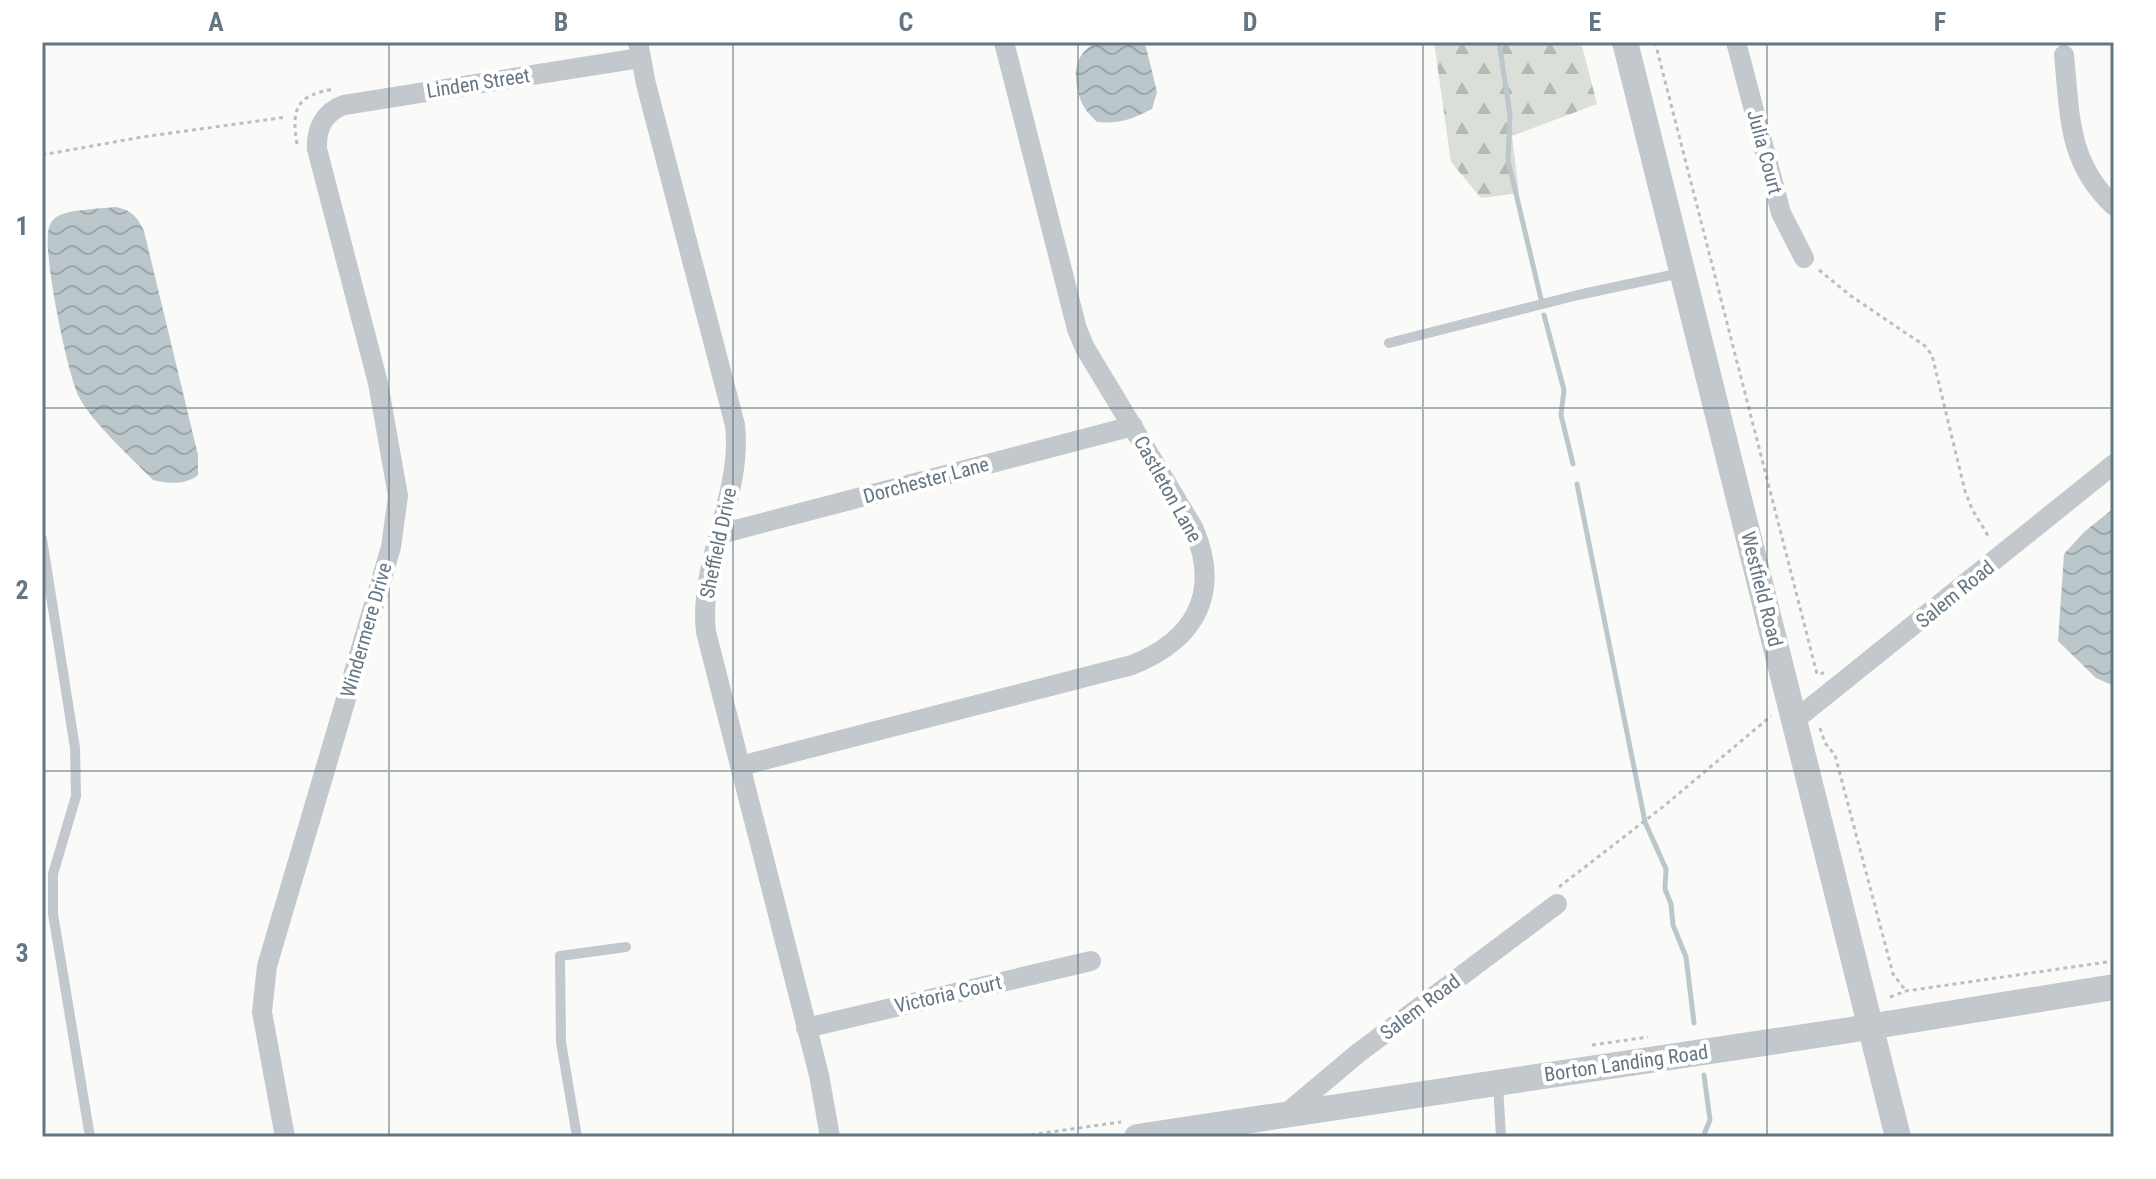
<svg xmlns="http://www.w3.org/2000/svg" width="2156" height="1179" font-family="'Roboto Condensed',sans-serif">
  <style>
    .forest { fill: url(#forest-firs) }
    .water { fill: url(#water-waves) }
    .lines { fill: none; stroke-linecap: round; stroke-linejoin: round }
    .stream { stroke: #bbc7cb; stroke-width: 5 }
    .path { stroke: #bbbfc2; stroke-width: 3; stroke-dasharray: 4 4; stroke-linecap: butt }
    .service { stroke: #c3c8cc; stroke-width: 10 }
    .minor { stroke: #c3c8cc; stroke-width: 20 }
    .tertiary { stroke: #c3c8cc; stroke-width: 26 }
    .grid { fill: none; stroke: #657683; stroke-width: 2; stroke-opacity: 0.55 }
    .labels { text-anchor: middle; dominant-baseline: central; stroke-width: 8; stroke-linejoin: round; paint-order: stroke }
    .street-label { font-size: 20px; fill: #657683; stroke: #fff }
    .neatline { fill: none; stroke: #657683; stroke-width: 3 }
    .grid-label { font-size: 26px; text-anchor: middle; font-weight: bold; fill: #657683 }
  </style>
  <defs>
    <pattern id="forest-firs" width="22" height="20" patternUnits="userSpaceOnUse" patternTransform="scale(2)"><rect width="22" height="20" fill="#dadfd7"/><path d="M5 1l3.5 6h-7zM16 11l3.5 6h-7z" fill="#b4b9b4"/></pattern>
    <pattern id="water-waves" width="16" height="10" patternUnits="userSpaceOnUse" patternTransform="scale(2)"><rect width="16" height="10" fill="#bbc7cb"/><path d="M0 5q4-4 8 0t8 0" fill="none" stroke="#9ca6aa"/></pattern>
  </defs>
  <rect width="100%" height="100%" fill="#fafaf8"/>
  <path class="forest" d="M 1434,42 L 1581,42 L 1597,104 L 1512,136 L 1519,193 L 1481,198 L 1451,162 Z"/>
  <path class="water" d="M 1100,42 L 1142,42 L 1146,47 L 1157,92 L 1152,109 C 1132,119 1120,124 1097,122 C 1091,116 1084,109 1081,101 C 1072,78 1073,50 1100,42 Z
    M 115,207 C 130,209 138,217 144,231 L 198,455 L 198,475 C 186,485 168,484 153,480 C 132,458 93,424 79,397 C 67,372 45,263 48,235 C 48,229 50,222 55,218 C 66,209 101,209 115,207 Z
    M 2114,508 L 2114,686 L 2096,678 L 2058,641 L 2064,554 L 2084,532 Z"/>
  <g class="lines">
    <path class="stream" d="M 1499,42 L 1510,115 L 1508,160 L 1541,299
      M 1544,315 L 1564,390 L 1561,415 L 1573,464
      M 1577,484 L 1645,822 L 1666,869 L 1665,889 L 1671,904 L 1673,925 L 1686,957 L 1694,1023
      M 1703,1137 L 1710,1120 L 1704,1075"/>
    <path class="path" d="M 1655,42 L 1817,674 L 1824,673
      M 297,144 C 291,108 297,95 334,89
      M 42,155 L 142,137 L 287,117
      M 1819,270 L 1851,296 L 1925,346 L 1932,355 L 1965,491 L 1972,509 L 1990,539
      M 1820,728 L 1825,743 L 1835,755 L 1893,974 L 1906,991
      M 1559,887 L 1664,806 L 1771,716
      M 1890,997 L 1906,991 L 2114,961
      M 1592,1045 L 1648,1037
      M 1015,1137 L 1121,1122"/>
    <path class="service" d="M 1389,343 L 1578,295 L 1681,273
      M 42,539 L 75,748 L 76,796 L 53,874 L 53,914 L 90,1137
      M 1498,1084 L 1501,1137
      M 577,1137 L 561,1042 L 560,956 L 626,947"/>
    <path class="minor" d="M 638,42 L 646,84 L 735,425 C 743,495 698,562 706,632 L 819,1075 L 830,1137
      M 1736,42 L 1781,213 L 1804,258
      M 2064,55 C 2070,114 2067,162 2114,206
      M 720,534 L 1133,426
      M 1795,720 L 2114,464
      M 740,766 L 1132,665 C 1195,640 1221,594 1194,529 L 1085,348 L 1077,329 L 1004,42
      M 806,1028 L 1091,961
      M 1287,1113 L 1357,1054 L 1557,904
      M 285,1137 L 262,1012 L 267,966 L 391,547 L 398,496 L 378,383 L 317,149 C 316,129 324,112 344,105 L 640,58"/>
    <path class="tertiary" d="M 1625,42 L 1898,1137
      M 1137,1137 L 1850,1030 L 2114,987"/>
  </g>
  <path class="grid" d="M 389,42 L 389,1137M 733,42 L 733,1137M 1078,42 L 1078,1137M 1423,42 L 1423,1137M 1767,42 L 1767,1137M 42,408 L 2114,408M 42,771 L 2114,771"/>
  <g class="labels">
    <g class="street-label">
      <text transform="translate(478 83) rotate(-9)">Linden Street</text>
      <text transform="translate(1765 152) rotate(75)">Julia Court</text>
      <text transform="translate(926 480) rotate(-15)">Dorchester Lane</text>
      <text transform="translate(1168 489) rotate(61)">Castleton Lane</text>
      <text transform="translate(718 543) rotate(-78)">Sheffield Drive</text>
      <text transform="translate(1762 589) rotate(76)">Westfield Road</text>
      <text transform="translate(1955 594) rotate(-39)">Salem Road</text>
      <text transform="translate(366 630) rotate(-74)">Windermere Drive</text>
      <text transform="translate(948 994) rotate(-13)">Victoria Court</text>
      <text transform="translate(1420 1007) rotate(-37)">Salem Road</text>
      <text transform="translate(1626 1063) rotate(-8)">Borton Landing Road</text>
    </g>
  </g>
  <rect width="2156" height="1179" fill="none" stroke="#ffffff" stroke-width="88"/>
  <rect x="44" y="44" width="2068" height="1091" class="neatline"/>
  <g class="grid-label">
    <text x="216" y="31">A</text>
    <text x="561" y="31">B</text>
    <text x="906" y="31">C</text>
    <text x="1250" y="31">D</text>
    <text x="1595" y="31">E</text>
    <text x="1940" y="31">F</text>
    <text x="22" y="235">1</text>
    <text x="22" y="599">2</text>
    <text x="22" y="962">3</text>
  </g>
</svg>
